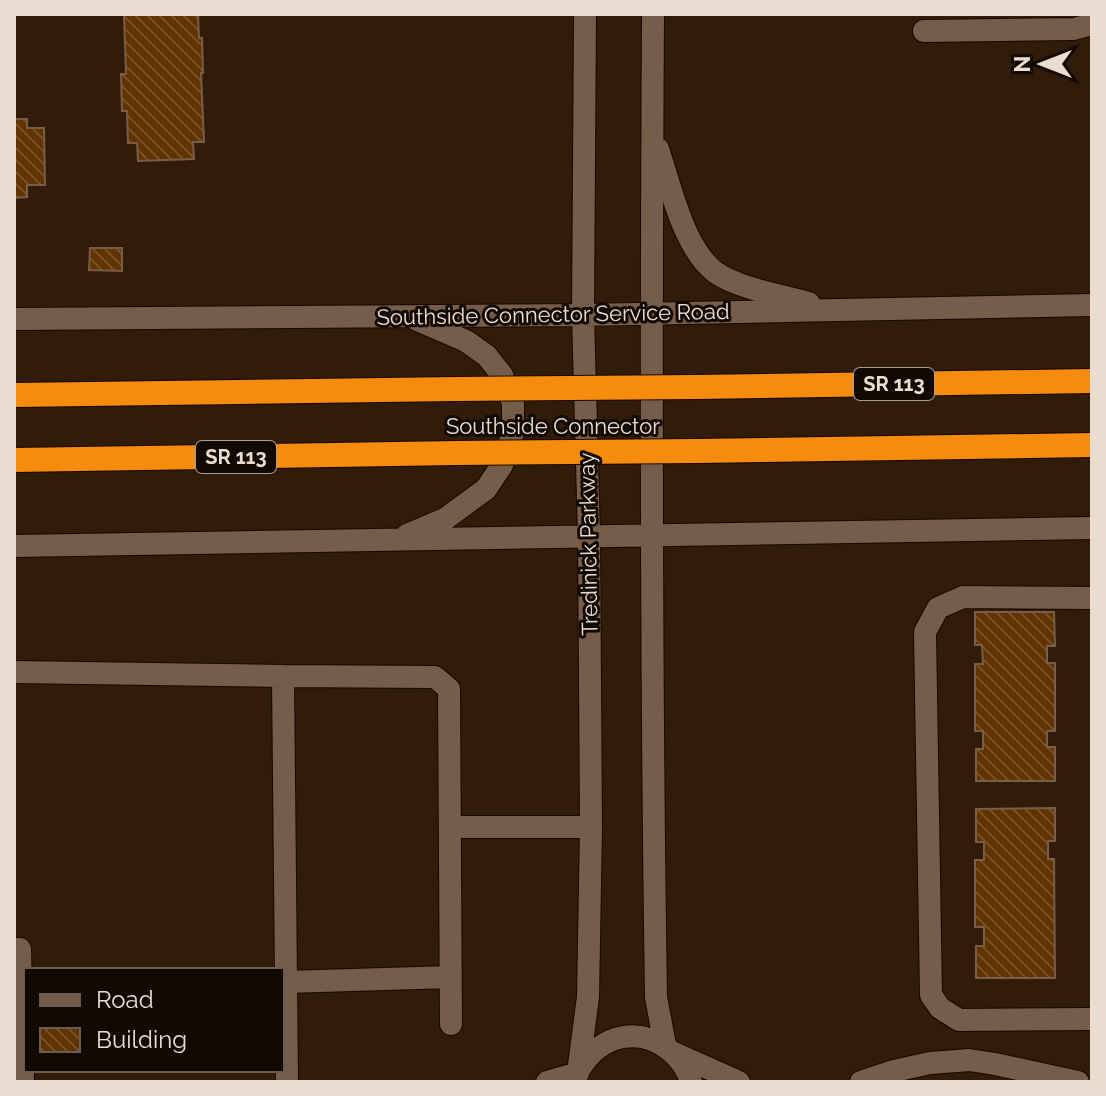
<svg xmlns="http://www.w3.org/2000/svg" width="1106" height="1096" font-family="Raleway,sans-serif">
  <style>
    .building { fill: url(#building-back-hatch); stroke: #785e4a; stroke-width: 2 }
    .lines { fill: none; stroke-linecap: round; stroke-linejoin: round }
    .minor-casing { stroke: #180600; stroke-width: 24 }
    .highway-casing { stroke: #180600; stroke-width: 26 }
    .minor { stroke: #765d49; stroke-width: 22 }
    .highway { stroke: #f58c0e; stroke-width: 24 }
    .highway-bridge-casing { stroke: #180600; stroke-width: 26; stroke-linecap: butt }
    .highway-bridge { stroke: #f58c0e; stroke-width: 24 }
    .labels { text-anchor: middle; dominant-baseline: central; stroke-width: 6; stroke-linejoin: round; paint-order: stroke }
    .shield { fill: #120903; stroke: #aa9d92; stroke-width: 2 }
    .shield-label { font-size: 20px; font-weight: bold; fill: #ebdcd0 }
    .street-label { font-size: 22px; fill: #ebdcd0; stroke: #120903 }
  </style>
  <defs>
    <pattern id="building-back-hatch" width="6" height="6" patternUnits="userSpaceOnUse" patternTransform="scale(2)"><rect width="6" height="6" fill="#613301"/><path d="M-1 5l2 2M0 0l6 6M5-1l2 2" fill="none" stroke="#785025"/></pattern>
  </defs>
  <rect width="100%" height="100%" fill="#311c09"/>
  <path class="building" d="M 124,14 L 198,14 L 199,38 L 202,38 L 203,73 L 201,73 L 204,142 L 193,142 L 194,159 L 138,161 L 137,143 L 128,143 L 127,111 L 122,111 L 121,74 L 126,74 Z
    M 14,119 L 27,119 L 27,128 L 44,128 L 45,185 L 27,185 L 27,197 L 14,198 Z
    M 90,248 L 122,248 L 122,271 L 89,270 Z
    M 975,612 L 1054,612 L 1055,646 L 1047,646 L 1047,663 L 1055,663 L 1055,731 L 1047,731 L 1047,747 L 1055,747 L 1055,781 L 976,781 L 976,749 L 983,749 L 983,731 L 975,731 L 975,664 L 983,664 L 982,645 L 975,645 Z
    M 1055,808 L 1055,841 L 1048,841 L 1048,859 L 1054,859 L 1055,978 L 976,978 L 976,946 L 984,946 L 984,927 L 975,927 L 975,860 L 984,860 L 984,842 L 976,842 L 976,809 Z"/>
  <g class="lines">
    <g class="minor-casing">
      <path id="minor" d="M 653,14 C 651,342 651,669 656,997 L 665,1045
        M 924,31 L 1074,29 L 1092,24
        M 658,149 C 671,187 683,247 715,272 C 737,288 783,296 809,303
        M 14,319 L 583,315 L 1092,305
        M 407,535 L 445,519 L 486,489 L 502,465 L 513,433 L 513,403 L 502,375 L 487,356 L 466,341 L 417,320
        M 14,546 L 1092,528
        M 1092,598 L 963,597 L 938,608 L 925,632 L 931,995 L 940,1008 L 959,1020 L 1092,1019
        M 14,672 L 283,676
        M 451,827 L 591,827
        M 14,949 L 20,949 L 23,1082
        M 286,982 L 451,977
        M 674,1053 L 739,1082
        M 579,1070 C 601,1033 643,1024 675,1055 C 683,1063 688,1071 691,1082
        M 287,1082 L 283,676 L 435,677 L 449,689 L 451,1024
        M 547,1082 L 578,1073 L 588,997 L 591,827 L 589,536 L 583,315 L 585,14
        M 861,1082 L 894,1071 L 930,1063 L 969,1060 L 995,1064 L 1078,1082"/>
    </g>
    <g class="highway-casing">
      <path id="highway" d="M 696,387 L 1092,381
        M 14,395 L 457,389
        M 697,451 L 1092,445
        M 14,460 L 457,453"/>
    </g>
    <use href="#minor" class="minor"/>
    <use href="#highway" class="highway"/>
    <g class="highway-bridge-casing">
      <path id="highway-bridge" d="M 457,389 L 696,387
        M 457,453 L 697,451"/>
    </g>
    <use href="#highway-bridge" class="highway-bridge"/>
  </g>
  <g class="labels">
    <g class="shield">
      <rect x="854" y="368" width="80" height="32" rx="6"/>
      <rect x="196" y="441" width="80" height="32" rx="6"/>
    </g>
    <g class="shield-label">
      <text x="894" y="384">SR 113</text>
      <text x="236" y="457">SR 113</text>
    </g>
    <g class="street-label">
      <text transform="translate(553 314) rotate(-1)">Southside Connector Service Road</text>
      <text x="553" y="426">Southside Connector</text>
      <text transform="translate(588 544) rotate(-91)">Tredinick Parkway</text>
    </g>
  </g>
  <rect width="1106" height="1096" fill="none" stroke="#ebdcd0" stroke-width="32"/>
  <rect x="24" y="968" width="260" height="104" fill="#120903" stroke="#695d55" stroke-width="2"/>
  <rect x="40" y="994" width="40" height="12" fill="#765d49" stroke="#695d55" stroke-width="2"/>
  <text x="96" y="1008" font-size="24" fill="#ebdcd0">Road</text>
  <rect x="40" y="1028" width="40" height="24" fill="url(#building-back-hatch)" stroke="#695d55" stroke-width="2"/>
  <text x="96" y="1048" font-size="24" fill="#ebdcd0">Building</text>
  <g transform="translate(1042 64) rotate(270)" stroke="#120903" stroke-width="6" paint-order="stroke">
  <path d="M0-6L14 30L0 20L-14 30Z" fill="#ebdcd0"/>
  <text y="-12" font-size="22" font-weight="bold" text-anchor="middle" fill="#ebdcd0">N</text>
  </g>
</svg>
